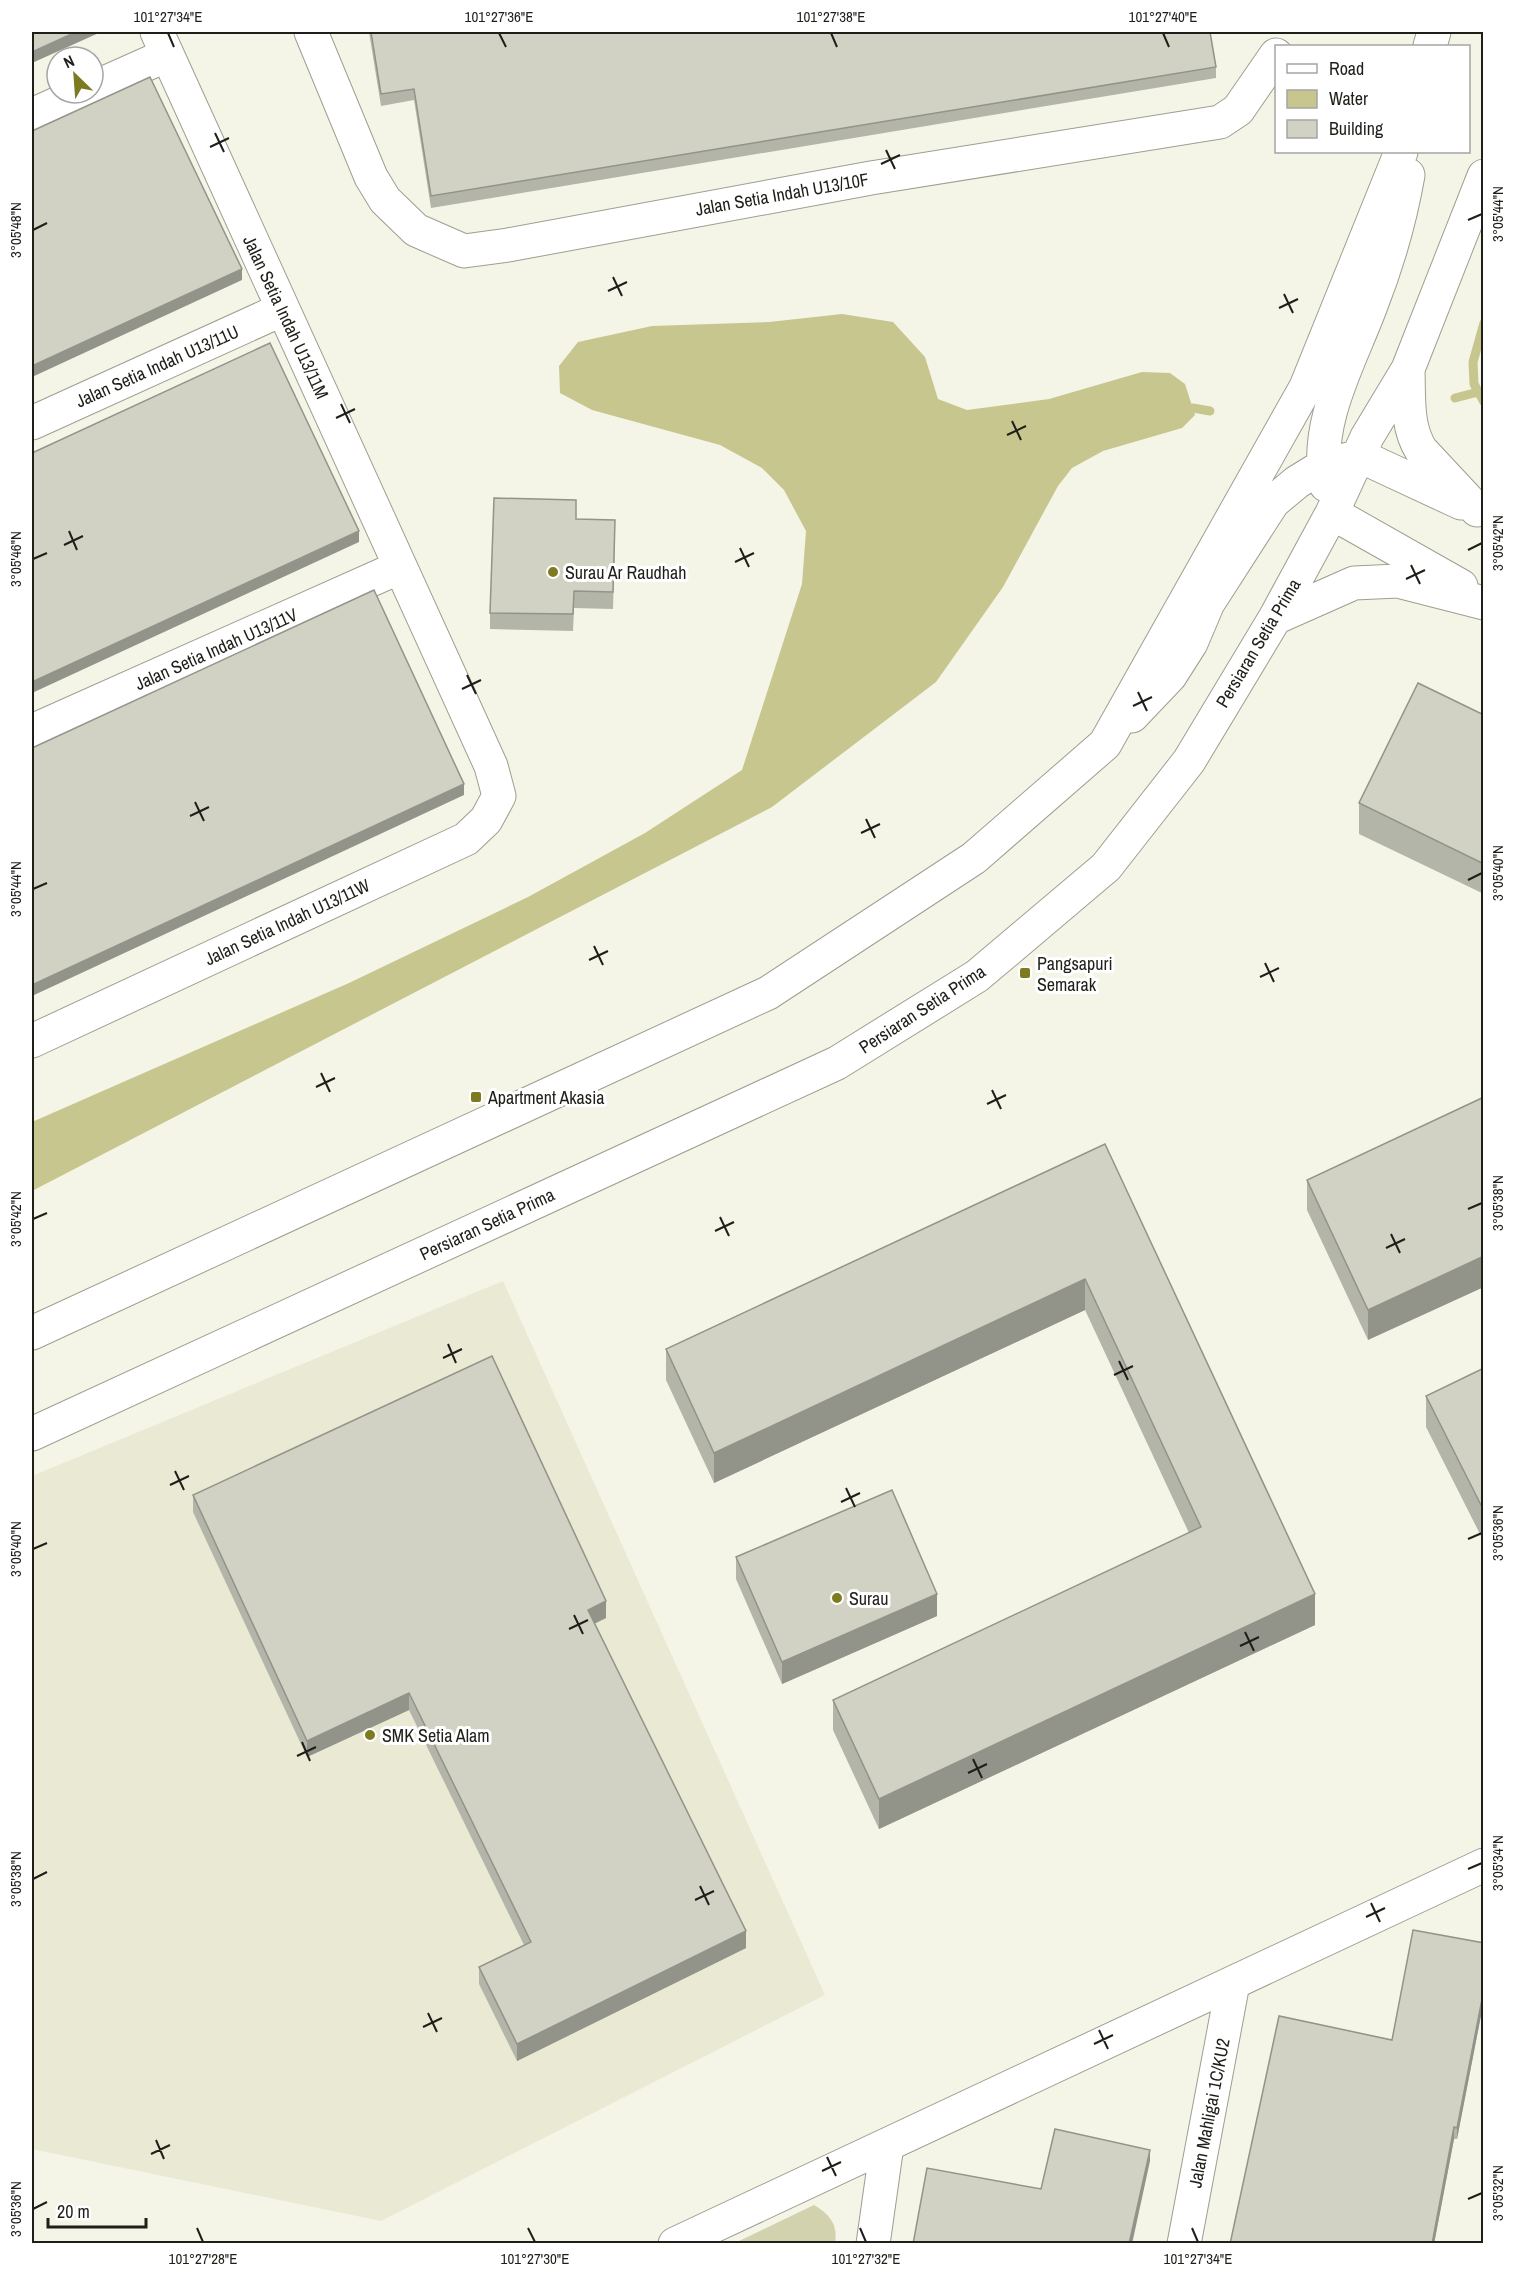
<svg xmlns="http://www.w3.org/2000/svg" width="1515" height="2275" font-family="'Archivo Narrow',sans-serif">
  <style>
    .built { fill: #e9e9d4 }
    .green { fill: #d2d2af }
    .water { fill: #c7c68f }
    .lines { fill: none; stroke-linecap: round; stroke-linejoin: round }
    .stream { stroke: #c7c68f; stroke-width: 9 }
    .minor-casing { stroke: #9e9e91; stroke-width: 35 }
    .minor { stroke: #fff; stroke-width: 33 }
    .wall { fill: #b4b5a9 }
    .shaded-wall { fill: #929389 }
    .building { fill: #d1d2c4; stroke: #929389; stroke-width: 1.5 }
    .ticks { fill: none; stroke: #1f1f1a; stroke-width: 2 }
    .poi-dot { fill: #7d7a21; stroke: #fff; stroke-width: 2 }
    .labels { text-anchor: middle; dominant-baseline: central; stroke-width: 6; stroke-linejoin: round; paint-order: stroke }
    .street-label { font-size: 18px; fill: #1f1f1a; stroke: #fff }
    .poi-label { font-size: 18px; fill: #1f1f1a; stroke: #fff; text-anchor: start }
    .neatline { fill: none; stroke: #1f1f1a; stroke-width: 2 }
    .ticks-label { font-size: 15px; text-anchor: middle; fill: #1f1f1a }
  </style>
  <rect width="100%" height="100%" fill="#f4f5e6"/>
  <path class="built" d="M 503,1281 L 825,1995 L 381,2221 L 32,2149 L 32,1476 Z"/>
  <path class="green" d="M 814,2205 C 830,2214 838,2225 835,2243 L 735,2243 Z"/>
  <path class="water" d="M 842,314 L 893,322 L 925,357 L 938,399 L 967,410 L 1049,399 L 1142,372 L 1170,373 L 1185,384 L 1195,415 L 1182,428 L 1103,451 L 1072,468 L 1058,486 L 1003,587 L 936,682 L 772,807 L 32,1191 L 32,1122 L 349,983 L 528,897 L 645,833 L 742,770 L 802,584 L 806,531 L 784,490 L 762,468 L 720,445 L 592,410 L 560,393 L 559,366 L 578,342 L 652,326 L 769,322 Z"/>
  <g class="lines">
    <path class="stream" d="M 1484,323 L 1473,362 L 1474,384 L 1484,402
      M 1455,398 L 1478,392
      M 1193,408 L 1210,411"/>
    <g class="minor-casing">
      <path id="minor" d="M 311,32 L 371,177 L 385,200 L 416,230 L 464,251 L 508,245 L 871,178 L 1220,122 L 1238,110 L 1276,55
        M 1430,46 L 1434,32
        M 93,88 L 167,55
        M 32,115 L 81,93
        M 1408,369 C 1409,397 1406,426 1421,450 L 1477,510
        M 32,423 L 283,309
        M 1360,456 L 1461,503
        M 1326,485 C 1314,423 1349,364 1370,308 C 1387,265 1400,221 1408,175
        M 1332,513 L 1461,586
        M 1275,618 L 1354,583 L 1398,581 L 1484,603
        M 1132,716 L 1170,676 L 1191,643 L 1208,603 L 1273,502 L 1297,482 L 1323,466 L 1360,456
        M 32,731 L 400,567
        M 32,1041 L 466,839 L 486,820 L 499,796 L 491,766 L 157,32
        M 32,1333 L 768,993 L 974,858 L 1105,744 L 1306,387 L 1401,152
        M 32,1434 L 837,1063 L 977,976 L 1106,867 L 1189,761 L 1275,618 L 1332,513 L 1367,437 L 1408,369 L 1484,176
        M 675,2244 L 1484,1865
        M 873,2244 L 887,2145
        M 1184,2244 L 1233,1983"/>
    </g>
    <use href="#minor" class="minor"/>
  </g>
  <path class="wall" d="M 369,32 L 1210,32 L 1216,67 L 1216,78 L 431,208 L 414,100 L 381,106 Z
    M 576,519 L 615,537 L 613,609 L 574,608 L 573,631 L 490,629 L 490,613 Z
    M 1484,715 L 1484,894 L 1359,834 L 1359,803 Z
    M 1484,1097 L 1368,1340 L 1307,1210 L 1307,1180 Z
    M 1105,1144 L 1315,1625 L 879,1829 L 833,1730 L 833,1700 L 1189,1533 L 1085,1310 L 714,1483 L 666,1380 L 666,1349 Z
    M 1484,1368 L 1484,1542 L 1426,1427 L 1426,1396 Z
    M 193,1495 L 606,1618 L 594,1623 L 746,1948 L 517,2061 L 479,1984 L 479,1967 L 524,1945 L 409,1710 L 307,1757 L 193,1512 Z
    M 736,1557 L 937,1616 L 782,1684 L 736,1579 Z
    M 1484,1943 L 1484,2000 L 1457,2139 L 1454,2139 L 1434,2244 L 1230,2244 Z"/>
  <path class="shaded-wall" d="M 76,32 L 101,32 L 32,63 L 32,52 Z
    M 242,269 L 242,280 L 32,377 L 32,366 Z
    M 359,531 L 359,542 L 32,693 L 32,682 Z
    M 464,784 L 464,795 L 32,996 L 32,985 Z
    M 1484,1256 L 1484,1287 L 1368,1340 L 1368,1310 Z
    M 1085,1279 L 1085,1310 L 714,1483 L 714,1453 Z
    M 937,1594 L 937,1616 L 782,1684 L 782,1662 Z
    M 1315,1594 L 1315,1625 L 879,1829 L 879,1799 Z
    M 606,1601 L 606,1618 L 588,1627 L 588,1610 Z
    M 409,1693 L 409,1710 L 307,1757 L 307,1741 Z
    M 746,1931 L 746,1948 L 517,2061 L 517,2044 Z
    M 1484,1989 L 1484,2000 L 1457,2139 L 1457,2128 Z
    M 1454,2127 L 1454,2139 L 1434,2244 L 1432,2244 Z
    M 1150,2150 L 1150,2161 L 1132,2244 L 1129,2244 Z"/>
  <path class="building" d="M 32,32 L 76,32 L 32,52 Z
    M 371,32 L 1210,32 L 1216,67 L 431,196 L 414,89 L 381,94 Z
    M 150,77 L 242,269 L 32,366 L 32,131 Z
    M 270,343 L 359,531 L 32,682 L 32,453 Z
    M 494,498 L 576,500 L 576,519 L 615,520 L 613,592 L 574,591 L 573,614 L 490,613 Z
    M 374,590 L 464,784 L 32,985 L 32,748 Z
    M 1418,683 L 1484,715 L 1484,864 L 1359,803 Z
    M 1484,1097 L 1484,1256 L 1368,1310 L 1307,1180 Z
    M 1105,1144 L 1315,1594 L 879,1799 L 833,1700 L 1201,1527 L 1085,1279 L 714,1453 L 666,1349 Z
    M 492,1356 L 606,1601 L 588,1610 L 746,1931 L 517,2044 L 479,1967 L 531,1942 L 409,1693 L 307,1741 L 193,1495 Z
    M 1484,1368 L 1484,1511 L 1426,1396 Z
    M 892,1490 L 937,1594 L 782,1662 L 736,1557 Z
    M 1413,1930 L 1484,1943 L 1484,1989 L 1457,2128 L 1454,2127 L 1432,2244 L 1230,2244 L 1279,2016 L 1392,2040 Z
    M 1055,2129 L 1150,2150 L 1129,2244 L 913,2244 L 927,2168 L 1041,2189 Z"/>
  <path class="ticks" d="M 168,33 L 174,47M 499,33 L 506,47M 831,33 L 837,47M 1163,33 L 1169,47M 215,133 L 224,152M 210,147 L 229,138M 886,150 L 895,169M 881,164 L 900,155M 1468,220 L 1482,214M 33,230 L 47,223M 613,277 L 622,296M 608,291 L 627,282M 1284,294 L 1293,313M 1279,308 L 1298,299M 341,404 L 350,423M 336,418 L 355,409M 1012,421 L 1021,440M 1007,435 L 1026,426M 69,531 L 77,550M 64,545 L 83,536M 740,548 L 749,567M 1468,550 L 1482,543M 33,559 L 47,553M 735,562 L 754,553M 1411,565 L 1420,584M 1406,579 L 1425,570M 467,675 L 476,694M 462,689 L 481,680M 1138,692 L 1147,711M 1133,706 L 1152,697M 195,802 L 204,821M 190,816 L 209,807M 866,819 L 875,838M 861,833 L 880,824M 1468,880 L 1482,873M 33,889 L 47,883M 594,946 L 603,965M 589,960 L 608,951M 1265,963 L 1274,982M 1260,977 L 1279,968M 321,1073 L 330,1092M 316,1087 L 335,1078M 992,1090 L 1001,1109M 987,1104 L 1006,1095M 1468,1209 L 1482,1203M 720,1217 L 729,1236M 33,1219 L 47,1213M 715,1231 L 734,1222M 1391,1234 L 1400,1253M 1386,1248 L 1405,1239M 448,1344 L 456,1363M 443,1358 L 462,1349M 1119,1361 L 1128,1380M 1114,1375 L 1133,1366M 175,1471 L 184,1490M 170,1485 L 189,1476M 846,1488 L 855,1507M 841,1502 L 860,1493M 1468,1539 L 1482,1533M 33,1549 L 47,1543M 574,1615 L 583,1634M 569,1629 L 588,1620M 1245,1632 L 1254,1651M 1240,1646 L 1259,1637M 302,1742 L 310,1761M 297,1756 L 316,1747M 973,1759 L 982,1778M 968,1773 L 987,1764M 1468,1869 L 1482,1863M 33,1879 L 47,1872M 700,1886 L 709,1905M 695,1900 L 714,1891M 1371,1903 L 1380,1922M 1366,1917 L 1385,1908M 428,2013 L 437,2032M 423,2027 L 442,2018M 1099,2030 L 1108,2049M 1094,2044 L 1113,2035M 156,2140 L 164,2159M 151,2154 L 170,2145M 827,2157 L 836,2176M 822,2171 L 841,2162M 1468,2199 L 1482,2193M 33,2209 L 47,2202M 197,2228 L 203,2242M 528,2228 L 535,2242M 860,2228 L 866,2242M 1192,2228 L 1198,2242"/>
  <g class="poi-dot">
    <circle cx="553" cy="572" r="6"/>
    <rect x="1019" y="967" width="12" height="12" rx="3"/>
    <rect x="470" y="1091" width="12" height="12" rx="3"/>
    <circle cx="837" cy="1598" r="6"/>
    <circle cx="370" cy="1735" r="6"/>
  </g>
  <g class="labels">
    <g class="street-label">
      <text transform="translate(782 194) rotate(-10)">Jalan Setia Indah U13/10F</text>
      <text transform="translate(286 317) rotate(65)">Jalan Setia Indah U13/11M</text>
      <text transform="translate(157 366) rotate(-24)">Jalan Setia Indah U13/11U</text>
      <text transform="translate(1258 643) rotate(-59)">Persiaran Setia Prima</text>
      <text transform="translate(216 649) rotate(-24)">Jalan Setia Indah U13/11V</text>
      <text transform="translate(287 922) rotate(-25)">Jalan Setia Indah U13/11W</text>
      <text transform="translate(922 1009) rotate(-33)">Persiaran Setia Prima</text>
      <text transform="translate(487 1224) rotate(-25)">Persiaran Setia Prima</text>
      <text transform="translate(1209 2113) rotate(-79)">Jalan Mahligai 1C/KU2</text>
    </g>
    <g class="poi-label">
      <text x="565" y="572">Surau Ar Raudhah</text>
      <text x="1037" y="963">Pangsapuri<tspan x="1037" dy="21">Semarak</tspan></text>
      <text x="488" y="1097">Apartment Akasia</text>
      <text x="849" y="1598">Surau</text>
      <text x="382" y="1735">SMK Setia Alam</text>
    </g>
  </g>
  <rect width="1515" height="2275" fill="none" stroke="#ffffff" stroke-width="66"/>
  <rect x="1275" y="45" width="195" height="108" fill="#ffffff" stroke="#a5a5a3" stroke-width="1.5"/>
  <rect x="1287" y="64" width="30" height="9" fill="#ffffff" stroke="#a5a5a3" stroke-width="1.5"/>
  <text x="1329" y="75" font-size="18" fill="#1f1f1a">Road</text>
  <rect x="1287" y="90" width="30" height="18" fill="#c7c68f" stroke="#a5a5a3" stroke-width="1.5"/>
  <text x="1329" y="105" font-size="18" fill="#1f1f1a">Water</text>
  <rect x="1287" y="120" width="30" height="18" fill="#d1d2c4" stroke="#a5a5a3" stroke-width="1.5"/>
  <text x="1329" y="135" font-size="18" fill="#1f1f1a">Building</text>
  <g transform="translate(75 75) rotate(335)"><circle r="28" fill="#ffffff" stroke="#a5a5a3" stroke-width="1.5"/>
  <path d="M0-4.5L10 22L0 15L-10 22Z" fill="#7d7a21"/>
  <text y="-9" font-size="16" font-weight="bold" text-anchor="middle" fill="#1f1f1a">N</text>
  </g>
  <path d="M48 2218v9h98v-9" fill="none" stroke="#1f1f1a" stroke-width="3"/>
  <text x="57" y="2218" font-size="18" fill="#1f1f1a" stroke="#ffffff" stroke-width="4.5" paint-order="stroke">20 m</text>
  <rect x="33" y="33" width="1449" height="2209" class="neatline"/>
  <g class="ticks-label">
    <text x="168" y="22">101°27'34"E</text>
    <text x="499" y="22">101°27'36"E</text>
    <text x="831" y="22">101°27'38"E</text>
    <text x="1163" y="22">101°27'40"E</text>
    <text transform="translate(1498 214) rotate(-90)" y="5">3°05'44"N</text>
    <text transform="translate(16 230) rotate(-90)" y="5">3°05'48"N</text>
    <text transform="translate(1498 543) rotate(-90)" y="5">3°05'42"N</text>
    <text transform="translate(16 559) rotate(-90)" y="5">3°05'46"N</text>
    <text transform="translate(1498 873) rotate(-90)" y="5">3°05'40"N</text>
    <text transform="translate(16 889) rotate(-90)" y="5">3°05'44"N</text>
    <text transform="translate(1498 1203) rotate(-90)" y="5">3°05'38"N</text>
    <text transform="translate(16 1219) rotate(-90)" y="5">3°05'42"N</text>
    <text transform="translate(1498 1533) rotate(-90)" y="5">3°05'36"N</text>
    <text transform="translate(16 1549) rotate(-90)" y="5">3°05'40"N</text>
    <text transform="translate(1498 1863) rotate(-90)" y="5">3°05'34"N</text>
    <text transform="translate(16 1879) rotate(-90)" y="5">3°05'38"N</text>
    <text transform="translate(1498 2193) rotate(-90)" y="5">3°05'32"N</text>
    <text transform="translate(16 2209) rotate(-90)" y="5">3°05'36"N</text>
    <text x="203" y="2264">101°27'28"E</text>
    <text x="535" y="2264">101°27'30"E</text>
    <text x="866" y="2264">101°27'32"E</text>
    <text x="1198" y="2264">101°27'34"E</text>
  </g>
</svg>
